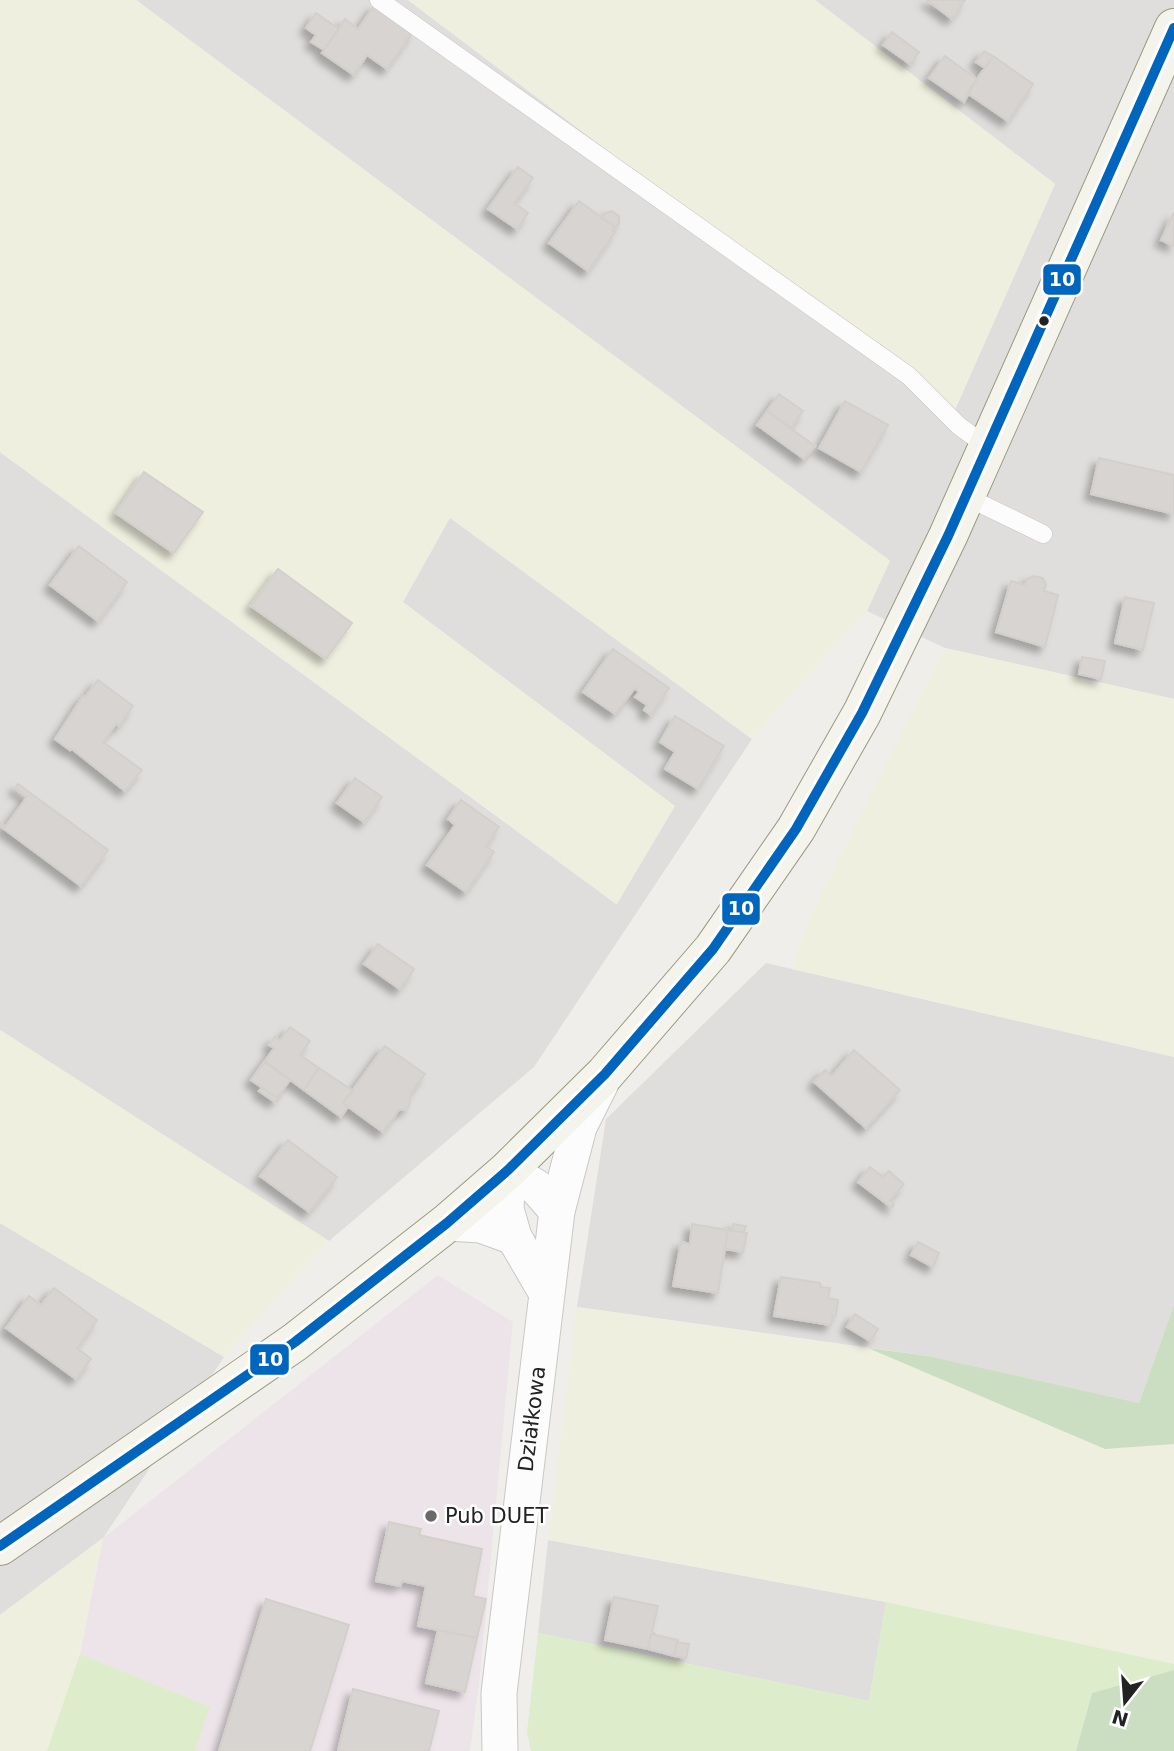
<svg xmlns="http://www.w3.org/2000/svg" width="1174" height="1751" font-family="'DejaVu Sans',sans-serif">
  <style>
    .residential { fill: #dfdedc }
    .industrial { fill: #ede4e9 }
    .farmland { fill: #efefdf }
    .grass { fill: #ddeccb }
    .forest { fill: #cbdec1 }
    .building { fill: #d7d4d2; stroke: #d3d0cc; stroke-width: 2; filter: url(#shadow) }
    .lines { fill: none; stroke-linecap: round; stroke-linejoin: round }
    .lane-casing { stroke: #c9c8c7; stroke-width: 19 }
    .street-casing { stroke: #c9c8c7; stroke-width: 37 }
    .secondary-casing { stroke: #999a82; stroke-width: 40 }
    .lane { stroke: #fdfcfc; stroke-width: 18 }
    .street { stroke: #fdfcfc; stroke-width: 35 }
    .secondary { stroke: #f4f4ed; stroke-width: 38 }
    .bus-1-casing { stroke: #fff; stroke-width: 16 }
    .bus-1 { stroke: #0065bd; stroke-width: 10 }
    .bus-dot { fill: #222; stroke: #fff; stroke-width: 2.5 }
    .poi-dot { fill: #6a6968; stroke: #fff; stroke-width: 2.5 }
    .labels { text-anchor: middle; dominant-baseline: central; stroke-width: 5; stroke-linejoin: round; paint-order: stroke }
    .street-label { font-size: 21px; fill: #222; stroke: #fff }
    .poi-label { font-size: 21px; fill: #222; stroke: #fff; text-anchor: start }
    .line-badge { stroke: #fff; stroke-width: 2.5 }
    .badge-label { font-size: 19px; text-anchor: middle; font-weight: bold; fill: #fff }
  </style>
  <defs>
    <filter id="shadow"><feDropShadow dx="-6" dy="6" stdDeviation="3.5" flood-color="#0004"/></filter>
  </defs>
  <rect width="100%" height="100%" fill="#f0eeeb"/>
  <path class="residential" d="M 136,0 L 408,0 L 954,412 L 1055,184 L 815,0 L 1174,0 L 1174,699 L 945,648 L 867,611 L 889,560 Z
    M 0,452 L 616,904 L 674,806 L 402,602 L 450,517 L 752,739 L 534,1067 L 329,1241 L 0,1030 Z
    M 766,963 L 1174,1057 L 1174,1305 L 1139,1403 L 928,1356 L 577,1307 L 606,1119 Z
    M 0,1223 L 224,1357 L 103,1538 L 0,1615 Z
    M 548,1540 L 886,1602 L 869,1701 L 538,1633 Z"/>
  <path class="industrial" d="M 438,1275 L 513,1322 L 479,1685 L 470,1751 L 195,1751 L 209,1707 L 80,1654 L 103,1538 Z"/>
  <path class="farmland" d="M 0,0 L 136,0 L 890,561 L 867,611 L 752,739 L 450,518 L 403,602 L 675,806 L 617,904 L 0,452 Z
    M 408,0 L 815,0 L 1055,184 L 954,412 Z
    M 945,648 L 1174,699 L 1174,1057 L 792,969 L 809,919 Z
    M 0,1030 L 329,1241 L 224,1357 L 0,1223 Z
    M 577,1307 L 868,1348 L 1105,1449 L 1174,1444 L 1174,1664 L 886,1602 L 548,1540 Z
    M 103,1538 L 80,1654 L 47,1751 L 0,1751 L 0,1615 Z"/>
  <path class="grass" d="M 886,1602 L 1174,1664 L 1174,1670 L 1092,1693 L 1076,1751 L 531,1751 L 527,1732 L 538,1633 L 869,1701 Z
    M 80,1654 L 210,1707 L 195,1751 L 47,1751 Z"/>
  <path class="forest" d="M 1174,1305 L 1174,1444 L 1105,1449 L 868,1348 L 928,1356 L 1139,1403 Z
    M 1174,1670 L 1174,1751 L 1076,1751 L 1092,1693 Z"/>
  <path class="building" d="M 927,0 L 965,0 L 952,19 Z
    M 375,5 L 413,32 L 387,69 L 367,55 L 354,75 L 322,53 L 345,19 L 358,29 Z
    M 316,13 L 339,29 L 324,50 L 311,42 L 316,35 L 306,28 Z
    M 892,32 L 919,52 L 910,64 L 883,45 Z
    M 984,51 L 993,56 L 985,68 L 976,62 Z
    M 945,56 L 977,79 L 964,102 L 929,78 Z
    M 993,56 L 1033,84 L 1008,121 L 967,93 Z
    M 518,167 L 533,178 L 514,203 L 528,213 L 517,229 L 488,209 Z
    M 579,201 L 615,227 L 613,231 L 615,232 L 588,271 L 549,243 Z
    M 612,211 L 619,216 L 619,224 L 615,227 L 602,218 L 605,213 Z
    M 1174,212 L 1174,246 L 1161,240 Z
    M 779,394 L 803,411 L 791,428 L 767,411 Z
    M 845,401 L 888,425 L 861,472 L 819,448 Z
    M 767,411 L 815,446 L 804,459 L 757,425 Z
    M 1099,458 L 1174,475 L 1174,514 L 1091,494 Z
    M 144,472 L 203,512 L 174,553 L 116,513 Z
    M 79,546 L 127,582 L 98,621 L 50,585 Z
    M 278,569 L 352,623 L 326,659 L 251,606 Z
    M 1034,576 L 1043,578 L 1046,584 L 1044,591 L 1058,595 L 1045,647 L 996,632 L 1011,581 L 1025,585 L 1027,579 Z
    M 1125,597 L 1154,603 L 1143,650 L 1115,643 Z
    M 613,649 L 669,688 L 651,715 L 644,710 L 647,705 L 635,697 L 639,692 L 635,688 L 615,714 L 583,692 Z
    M 1082,657 L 1105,661 L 1101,679 L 1079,674 Z
    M 98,680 L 133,706 L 119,726 L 116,724 L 103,742 L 142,770 L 125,791 L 72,749 L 70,750 L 55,739 L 83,696 L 85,697 Z
    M 675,716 L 724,746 L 698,789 L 665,769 L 675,752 L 660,742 Z
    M 355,778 L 382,797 L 364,822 L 337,803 Z
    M 18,784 L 108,850 L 81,886 L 0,826 L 0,822 L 5,827 L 27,797 L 15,788 Z
    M 461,800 L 499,827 L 486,846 L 494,852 L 466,892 L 427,865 L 455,825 L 448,819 Z
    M 378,944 L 414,969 L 400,989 L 364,964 Z
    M 290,1027 L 310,1041 L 300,1055 L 319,1068 L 304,1090 L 265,1061 L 274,1048 L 269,1045 L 275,1037 L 280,1040 Z
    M 385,1046 L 425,1074 L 411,1093 L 409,1106 L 404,1110 L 399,1110 L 383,1132 L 343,1103 Z
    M 854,1050 L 900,1090 L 866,1128 L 814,1082 L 825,1070 L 832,1076 Z
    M 264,1062 L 290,1080 L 277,1098 L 251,1080 Z
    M 319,1068 L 353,1091 L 343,1103 L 348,1107 L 341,1117 L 304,1090 Z
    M 262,1088 L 277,1098 L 275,1102 L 259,1091 Z
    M 288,1140 L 337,1177 L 309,1212 L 260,1176 Z
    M 870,1167 L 883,1177 L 889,1171 L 904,1184 L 890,1200 L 894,1204 L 892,1208 L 858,1182 Z
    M 692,1224 L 728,1230 L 718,1293 L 673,1286 L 681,1242 L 690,1244 Z
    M 733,1224 L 746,1226 L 744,1232 L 731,1231 Z
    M 728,1230 L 747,1233 L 743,1252 L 725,1249 Z
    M 918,1242 L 939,1253 L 933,1267 L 911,1255 Z
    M 781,1277 L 820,1283 L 821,1287 L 830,1288 L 828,1298 L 838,1300 L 836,1315 L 833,1316 L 831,1325 L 774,1316 Z
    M 54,1288 L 97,1320 L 77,1348 L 91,1359 L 76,1379 L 6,1328 L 29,1296 L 41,1305 Z
    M 855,1314 L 878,1329 L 870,1341 L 847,1327 Z
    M 389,1522 L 421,1529 L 419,1535 L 482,1549 L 473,1596 L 486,1599 L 477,1638 L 418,1626 L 426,1586 L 402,1581 L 400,1586 L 376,1581 Z
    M 614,1597 L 658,1606 L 652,1631 L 655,1634 L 651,1634 L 648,1649 L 605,1640 Z
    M 266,1599 L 349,1625 L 310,1751 L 219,1751 Z
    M 438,1630 L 477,1638 L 465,1692 L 426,1683 Z
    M 651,1634 L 678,1640 L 674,1656 L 648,1649 Z
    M 677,1642 L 689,1644 L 686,1658 L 674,1656 Z
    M 353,1689 L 439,1711 L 429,1751 L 338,1751 Z"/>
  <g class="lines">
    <g class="lane-casing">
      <path id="lane" d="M 379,0 L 909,376 L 959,426 L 988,447
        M 965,496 L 1043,534"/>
    </g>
    <g class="street-casing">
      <g id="street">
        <path d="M 447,1223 L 481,1225 L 514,1237"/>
        <path d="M 546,1292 L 514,1237 L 506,1209 L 508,1170 L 536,1187 L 557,1211"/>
        <path id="s1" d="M 500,1751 L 499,1693 L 557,1211 L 579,1127 L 601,1083"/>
      </g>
    </g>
    <g class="secondary-casing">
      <path id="secondary" d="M 0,1546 L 295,1342 L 447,1223 L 508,1170 L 605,1074 L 713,949 L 796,829 L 862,713 L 948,536 L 1174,28"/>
    </g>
    <use href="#lane" class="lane"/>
    <use href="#street" class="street"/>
    <use href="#secondary" class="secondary"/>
    <g class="bus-1-casing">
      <path id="bus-1" d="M 0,1546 L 295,1342 L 447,1223 L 508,1170 L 605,1074 L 713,949 L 796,829 L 862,713 L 948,536 L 1174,28"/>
    </g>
    <use href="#bus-1" class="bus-1"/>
  </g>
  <circle class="bus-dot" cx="1044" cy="321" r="6"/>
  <circle class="poi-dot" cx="431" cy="1516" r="7"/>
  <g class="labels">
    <g class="street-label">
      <text stroke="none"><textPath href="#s1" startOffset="334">Działkowa</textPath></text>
    </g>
    <g class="poi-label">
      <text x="445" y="1516">Pub DUET</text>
    </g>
  </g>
  <g class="line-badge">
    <rect x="1042" y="263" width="40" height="33" rx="7" fill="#0065bd"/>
    <rect x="721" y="892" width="40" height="34" rx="7" fill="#0065bd"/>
    <rect x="249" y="1343" width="41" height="33" rx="7" fill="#0065bd"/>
  </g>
  <g class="badge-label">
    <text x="1062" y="286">10</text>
    <text x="741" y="915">10</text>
    <text x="270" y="1366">10</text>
  </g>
  <g transform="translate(1125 1702) rotate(197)" stroke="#ffffff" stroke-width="5" paint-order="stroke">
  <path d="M0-5L12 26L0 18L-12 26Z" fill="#222222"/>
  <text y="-10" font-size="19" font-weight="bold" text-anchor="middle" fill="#222222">N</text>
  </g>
</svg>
